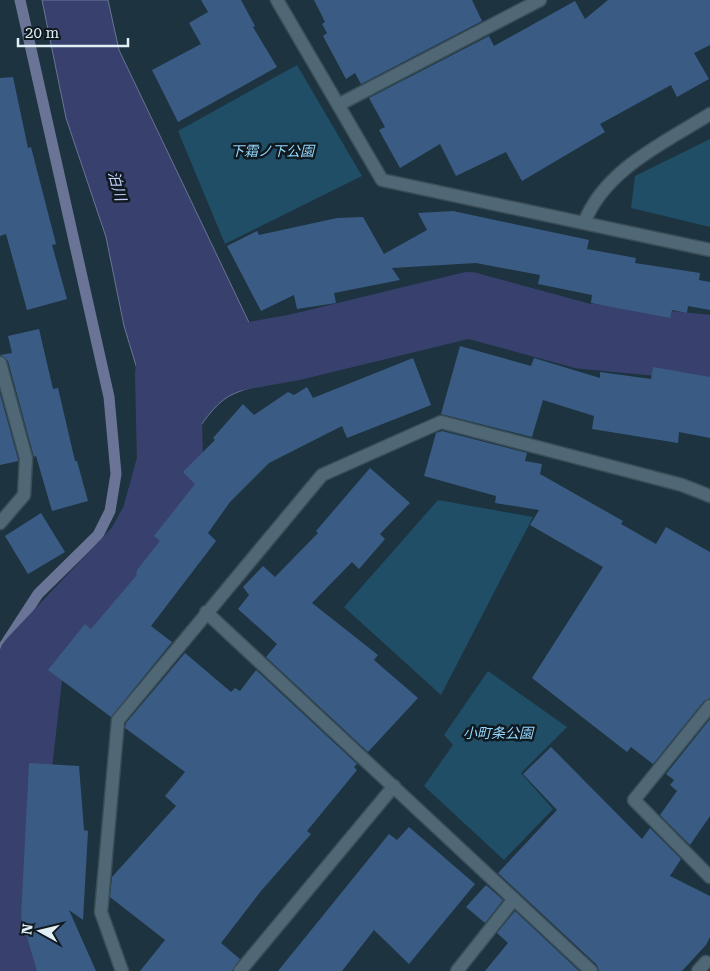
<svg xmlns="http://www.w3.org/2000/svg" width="710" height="971" font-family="'Roboto Serif','Noto Sans JP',serif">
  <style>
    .green { fill: #1f4e66 }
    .water { fill: #38406d; stroke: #6a7496 }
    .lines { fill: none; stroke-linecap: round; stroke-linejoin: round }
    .stream { stroke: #6a7496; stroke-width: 11 }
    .river { stroke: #38406d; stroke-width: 66 }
    .building { fill: #3a5c84 }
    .minor-casing { stroke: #3a4e58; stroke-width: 15 }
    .minor { stroke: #506876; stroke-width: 12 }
    .labels { text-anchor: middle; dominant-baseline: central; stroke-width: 5; stroke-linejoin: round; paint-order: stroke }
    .park-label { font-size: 14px; font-style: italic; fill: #94d7fd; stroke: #10191f }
    .water-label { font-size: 15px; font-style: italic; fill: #c4cffc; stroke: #10191f }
  </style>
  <rect width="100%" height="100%" fill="#1d333f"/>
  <path class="green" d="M 297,65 L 362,176 L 225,244 L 178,131 Z
    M 710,139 L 710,227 L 631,208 L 635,176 Z
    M 438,500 L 533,517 L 441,695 L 344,607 Z
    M 488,671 L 567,727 L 521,773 L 553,809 L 504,860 L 424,786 L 453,745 L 444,735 Z"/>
  <path class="water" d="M 42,0 L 108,0 L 119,50 L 255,335 L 284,337 L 289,376 C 273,382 239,389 226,398 C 205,413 188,445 178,468 L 152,458 L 145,395 L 124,326 L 106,237 L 66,118 Z"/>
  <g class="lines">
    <path class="stream" d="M 0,665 L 3,648 L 38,594 L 98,535 L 110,511 L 116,474 L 109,397 L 20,0
      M 0,963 L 3,971"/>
    <path class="river" d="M 197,365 L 296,347 L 469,305 L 583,336 L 710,348
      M 29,971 L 10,913 L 17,784 L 31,661 L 138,548 L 154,520 L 170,462 L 168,374"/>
  </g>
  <path class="building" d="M 201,0 L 241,0 L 255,26 L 253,27 L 277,67 L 178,122 L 152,70 L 201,44 L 189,23 L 208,12 Z
    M 314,0 L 472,0 L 482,21 L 361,84 L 355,73 L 346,79 L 323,36 L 327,33 L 322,24 L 325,22 Z
    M 608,0 L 710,0 L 710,45 L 694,53 L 709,79 L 677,97 L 671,85 L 600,124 L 605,132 L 522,181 L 506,152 L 456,176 L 440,144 L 400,168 L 379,130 L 385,127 L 369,98 L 489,36 L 494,46 L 575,1 L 585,19 Z
    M 13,77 L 28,148 L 31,147 L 56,244 L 52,245 L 67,299 L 27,310 L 6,234 L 0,236 L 0,78 Z
    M 453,211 L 589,240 L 587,249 L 636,258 L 635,263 L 700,273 L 699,280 L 710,282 L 710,310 L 688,306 L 687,313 L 672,310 L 670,318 L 591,303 L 592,295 L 538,284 L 540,275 L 476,263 L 392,268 L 400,280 L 334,293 L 336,303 L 297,309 L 294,295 L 261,311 L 227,246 L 257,231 L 259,235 L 337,218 L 363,217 L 384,254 L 427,230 L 418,213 Z
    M 39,329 L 53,389 L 58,388 L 75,461 L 77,461 L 88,501 L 52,511 L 36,456 L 34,457 L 8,361 L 0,355 L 12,353 L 8,336 Z
    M 460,346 L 531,366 L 534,358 L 600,378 L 600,372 L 651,379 L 653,367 L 710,377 L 710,438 L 679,432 L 678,443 L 592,429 L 594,416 L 543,400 L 532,437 L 441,414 Z
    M 413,358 L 431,405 L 347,438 L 342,426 L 269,463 L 230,502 L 208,533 L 216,541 L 151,626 L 172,642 L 111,717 L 48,670 L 85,624 L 91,629 L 136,576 L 137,570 L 160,541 L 154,536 L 195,484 L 183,472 L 215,440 L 213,438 L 243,404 L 254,415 L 288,392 L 294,395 L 307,387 L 313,398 Z
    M 0,394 L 18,459 L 18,461 L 0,465 Z
    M 442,431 L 527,453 L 525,461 L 542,464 L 540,474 L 623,521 L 621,524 L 656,544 L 666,527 L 710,552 L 710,698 L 704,701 L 653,764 L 631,747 L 627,752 L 532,678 L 603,567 L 530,525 L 539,510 L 495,503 L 496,496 L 424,476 L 436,433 Z
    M 370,468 L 410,503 L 380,534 L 385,539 L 359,569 L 352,562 L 312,603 L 378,655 L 374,660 L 418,698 L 368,752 L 266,657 L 277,644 L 238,609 L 249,595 L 243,587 L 263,566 L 275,577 L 318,533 L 316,531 Z
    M 41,513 L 65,552 L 28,574 L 5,536 Z
    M 185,653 L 231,692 L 235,688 L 240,691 L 256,670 L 357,764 L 354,767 L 357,770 L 307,831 L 311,834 L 261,891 L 221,943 L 240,959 L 232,971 L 140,971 L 165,940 L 110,897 L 112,877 L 176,806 L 165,796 L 185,772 L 125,728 L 126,723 Z
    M 710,719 L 710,816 L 690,845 L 660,815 L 677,791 L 670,785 L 674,780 L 666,774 Z
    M 551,747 L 642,839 L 650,828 L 681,859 L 670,876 L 710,896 L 710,937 L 706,945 L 682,971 L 599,971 L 597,965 L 498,873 L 557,810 L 523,774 Z
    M 29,763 L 79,766 L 84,830 L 88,831 L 83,920 L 69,910 L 96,971 L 37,971 L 21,917 Z
    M 409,827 L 475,884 L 409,964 L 374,930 L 342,971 L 278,971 L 389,834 L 397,840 Z
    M 486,885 L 503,900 L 485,923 L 466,907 Z
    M 515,911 L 579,971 L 485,971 L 508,943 L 497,933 Z"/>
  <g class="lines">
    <g class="minor-casing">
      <path id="minor" d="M 277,0 L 382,180 L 710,250
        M 338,105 L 540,0
        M 584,223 C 605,169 664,143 710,114
        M 0,363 L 26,458 L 24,495 L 0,523
        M 206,612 L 591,971
        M 710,706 L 634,800 L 710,877
        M 122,971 L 101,912 L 118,720 L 322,475 L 441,422 L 682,485 L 710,496
        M 240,971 L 394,786
        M 457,971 L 514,899
        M 698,971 L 706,962"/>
    </g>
    <use href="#minor" class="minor"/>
  </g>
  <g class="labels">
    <g class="park-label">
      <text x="272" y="151">下霜ノ下公園</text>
      <text x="498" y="733">小町条公園</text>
    </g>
    <g class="water-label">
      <text transform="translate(117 186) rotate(75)">泊川</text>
    </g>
  </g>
  <g transform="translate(40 931) rotate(278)" stroke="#10191f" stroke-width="4" paint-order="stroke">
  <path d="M0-4L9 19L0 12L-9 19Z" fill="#e0eef6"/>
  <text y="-8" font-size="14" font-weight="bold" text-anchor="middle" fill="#e0eef6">N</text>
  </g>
  <path d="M18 38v8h110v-8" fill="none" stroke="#e0eef6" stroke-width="2.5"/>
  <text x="25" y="38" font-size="15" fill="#e0eef6" stroke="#10191f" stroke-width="4" paint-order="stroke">20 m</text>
</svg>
